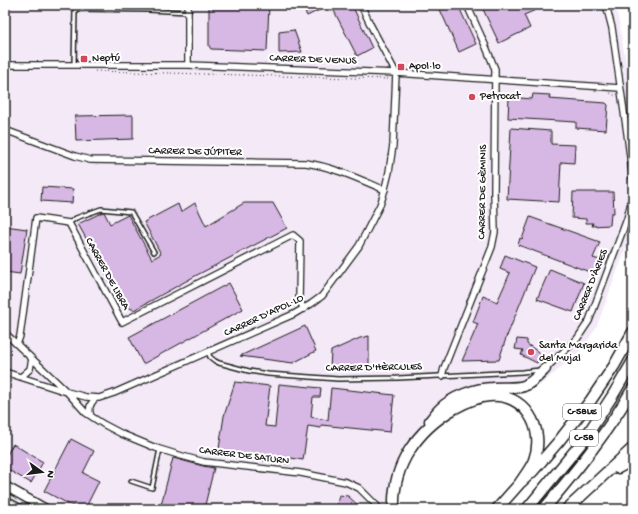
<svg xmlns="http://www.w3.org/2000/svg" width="638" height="514" font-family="'Gochi Hand',sans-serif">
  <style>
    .built { fill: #f3e9f7 }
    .building { fill: #d7b7e3; stroke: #1c1c1c }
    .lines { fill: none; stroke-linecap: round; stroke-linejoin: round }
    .service-casing { stroke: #1c1c1c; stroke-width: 6 }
    .minor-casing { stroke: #1c1c1c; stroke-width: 8 }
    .secondary-casing { stroke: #1c1c1c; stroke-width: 11 }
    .motorway-casing { stroke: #1c1c1c; stroke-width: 13 }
    .path { stroke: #1c1c1c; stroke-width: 1; stroke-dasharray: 1 3; stroke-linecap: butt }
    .service { stroke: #fff; stroke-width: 3 }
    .minor { stroke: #fff; stroke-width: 5.5 }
    .secondary { stroke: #fff; stroke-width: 8 }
    .motorway { stroke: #fff; stroke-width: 10 }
    .poi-dot { fill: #d1495b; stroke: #fff; stroke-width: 1.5 }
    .labels { text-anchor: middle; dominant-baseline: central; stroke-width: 4; stroke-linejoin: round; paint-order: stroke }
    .shield { fill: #fff; stroke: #606060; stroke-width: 1 }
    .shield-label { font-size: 10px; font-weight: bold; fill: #1c1c1c }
    .poi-label { font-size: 11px; fill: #1c1c1c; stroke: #fff; text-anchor: start }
    .street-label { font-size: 11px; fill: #1c1c1c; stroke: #fff }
  </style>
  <rect width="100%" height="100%" fill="#fff"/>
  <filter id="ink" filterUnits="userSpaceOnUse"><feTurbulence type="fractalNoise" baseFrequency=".025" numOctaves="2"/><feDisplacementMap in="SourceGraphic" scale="8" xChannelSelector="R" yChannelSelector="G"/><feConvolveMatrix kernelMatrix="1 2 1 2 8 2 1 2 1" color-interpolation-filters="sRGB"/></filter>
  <g filter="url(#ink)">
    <path class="built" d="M 5,5 L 616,5 L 633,104 L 633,229 L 596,328 L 581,350 L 543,383 L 524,393 L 504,391 L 437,415 L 406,446 L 393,471 L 388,499 L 389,509 L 5,509 Z"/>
    <path class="building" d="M 209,5 L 269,5 L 267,51 L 211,49 L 209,46 Z
      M 302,5 L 330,5 L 307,16 Z
      M 331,5 L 352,5 L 372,48 L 357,56 Z
      M 438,5 L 458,5 L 476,44 L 459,52 Z
      M 481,5 L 547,5 L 524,15 L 530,28 L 499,43 Z
      M 294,30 L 302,52 L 279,53 L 279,32 Z
      M 533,94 L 550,95 L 549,99 L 606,103 L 608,105 L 606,130 L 576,128 L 576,122 L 508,118 L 509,97 L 532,99 Z
      M 133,115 L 133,139 L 76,141 L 75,116 Z
      M 511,128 L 551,131 L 551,144 L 575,145 L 574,163 L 561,162 L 559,202 L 507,199 Z
      M 42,187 L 73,189 L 72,203 L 41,201 Z
      M 573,192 L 613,192 L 614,213 L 611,213 L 610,225 L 592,226 L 593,223 L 586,223 L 586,219 L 572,218 Z
      M 195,203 L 206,226 L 244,203 L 273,203 L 287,228 L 197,275 L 134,310 L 123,305 L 78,224 L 103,212 L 104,212 L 110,224 L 128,215 L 152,259 L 161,254 L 144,222 L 178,204 L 181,212 Z
      M 530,217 L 600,242 L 593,258 L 600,260 L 595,274 L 518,245 L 520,238 L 522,239 Z
      M 5,226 L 27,229 L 20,274 L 5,272 Z
      M 505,255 L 535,267 L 507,336 L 507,335 L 499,360 L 462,361 L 478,324 L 473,322 L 483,296 L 497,302 L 510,273 L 500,269 Z
      M 550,269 L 584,283 L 573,312 L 537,299 Z
      M 229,283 L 243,309 L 143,364 L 129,337 Z
      M 305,326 L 316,351 L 293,363 L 240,356 Z
      M 369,336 L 369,370 L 330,369 L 331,351 L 360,338 Z
      M 517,339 L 527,340 L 527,344 L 541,354 L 537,363 L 521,355 L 523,350 L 515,349 Z
      M 235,382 L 270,386 L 265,426 L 275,427 L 279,384 L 321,388 L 320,397 L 313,397 L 311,417 L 328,420 L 331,388 L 394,395 L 390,432 L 321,425 L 321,428 L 308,426 L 303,460 L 291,458 L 290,464 L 218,455 L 224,416 Z
      M 71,439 L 94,451 L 83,473 L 99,481 L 85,509 L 78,509 L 44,491 Z
      M 13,444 L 43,462 L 31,483 L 5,468 L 5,458 Z
      M 173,458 L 203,466 L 214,468 L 204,509 L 160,509 Z
      M 339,495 L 348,496 L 362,509 L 336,509 Z"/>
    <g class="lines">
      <g class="service-casing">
        <path id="service" d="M 74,65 L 75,9 L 148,10 L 188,12
          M 69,223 L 76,218 L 101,209 L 131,212 L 154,252
          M 208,352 L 210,357 L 215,361 L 219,363 L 249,371 L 268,374 L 338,379 L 398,378 L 522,372 L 540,370
          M 131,481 L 152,488 L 160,449"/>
      </g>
      <g class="minor-casing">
        <path id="minor" d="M 188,5 L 188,65
          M 606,5 L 612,28 L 627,133 L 633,181
          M 5,65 L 188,65 L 396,73 L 620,88
          M 5,130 L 75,156 L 90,160 L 306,163 C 334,167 359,179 385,190
          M 5,333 L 67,392 L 86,413 L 103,424 L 122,434 L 156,448 L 182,456 L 204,462 L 301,473 L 346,482 L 359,488 L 377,506 L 378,509
          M 17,344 L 20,336 L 36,218 L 69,223 L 122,322 L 293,235 L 300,241 L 299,300 L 304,309
          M 545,369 L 577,339 L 589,321 L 627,219 L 633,194
          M 5,372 L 67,392 L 86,397 L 99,398 L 114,393 L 294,314 L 311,304 L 322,296 L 359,246 L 380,205 L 383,196 L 389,172 L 393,145 L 396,73 L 371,26 L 361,5
          M 442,376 L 444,368 L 492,247 L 495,232 L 494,192 L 495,69 L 486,47 L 467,5
          M 21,377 L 30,369 L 32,359
          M 91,416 C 88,409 90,403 96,398"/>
      </g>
      <g class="secondary-casing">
        <path id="secondary" d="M 5,486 L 46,509
          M 5,501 L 20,509"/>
      </g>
      <g class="motorway-casing">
        <path id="motorway" d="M 430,421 C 433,417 436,413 440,409 C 452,397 476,388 493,388 C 503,387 514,389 524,386 C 532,383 539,375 545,369
          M 618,468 L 633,460
          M 394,509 C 392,465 417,430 455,408 C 466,402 477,397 489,396 C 524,392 546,428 534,460 C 531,468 525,475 520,483
          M 497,509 L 520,483 L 533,471 L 559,441 L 591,400 L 614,366 L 633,332
          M 527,509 L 583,441 L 613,395 L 633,361
          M 544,509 C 576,471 608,432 633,388
          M 567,509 L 633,448"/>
      </g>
      <path class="path" d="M 95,71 L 390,79
        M 610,93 L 616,96"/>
      <use href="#service" class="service"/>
      <use href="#minor" class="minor"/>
      <use href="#secondary" class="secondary"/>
      <use href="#motorway" class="motorway"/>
    </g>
  </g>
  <g class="poi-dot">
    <rect x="80" y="55" width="8" height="8" rx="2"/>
    <rect x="397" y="63" width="8" height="8" rx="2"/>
    <circle cx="472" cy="97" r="4"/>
    <circle cx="531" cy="352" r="4"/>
  </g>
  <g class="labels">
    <g class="shield">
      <rect x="563" y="404" width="38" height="16" rx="3"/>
      <rect x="570" y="430" width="28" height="16" rx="3"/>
    </g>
    <g class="shield-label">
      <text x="582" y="412">C-58LE</text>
      <text x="584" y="438">C-58</text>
    </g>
    <g class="poi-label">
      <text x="92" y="59">Neptú</text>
      <text x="409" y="67">Apol·lo</text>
      <text x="480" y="97">Petrocat</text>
      <text x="539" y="346">Santa Margarida<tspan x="539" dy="13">del Mujal</tspan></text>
    </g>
    <g class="street-label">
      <text transform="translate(313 60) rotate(2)">CARRER DE VENUS</text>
      <text transform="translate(195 152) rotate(1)">CARRER DE JÚPITER</text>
      <text transform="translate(483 192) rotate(-89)">CARRER DE GÈMINIS</text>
      <text transform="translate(107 274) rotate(61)">CARRER DE LIBRA</text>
      <text transform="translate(591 285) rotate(-68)">CARRER D'ÀRIES</text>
      <text transform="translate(264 316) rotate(-25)">CARRER D'APOL·LO</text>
      <text transform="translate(374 368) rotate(-1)">CARRER D'HÈRCULES</text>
      <text transform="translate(244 456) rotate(7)">CARRER DE SATURN</text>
    </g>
  </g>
  <rect width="638" height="514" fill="none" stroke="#fff" stroke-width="20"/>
  <rect x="10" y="10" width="618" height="494" fill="none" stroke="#1c1c1c" stroke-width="1.5" filter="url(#ink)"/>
  <g transform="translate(42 472) rotate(104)" stroke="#ffffff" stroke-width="3" paint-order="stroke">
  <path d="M0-3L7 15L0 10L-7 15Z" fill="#1c1c1c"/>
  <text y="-6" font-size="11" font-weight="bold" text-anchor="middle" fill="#1c1c1c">N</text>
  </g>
</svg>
